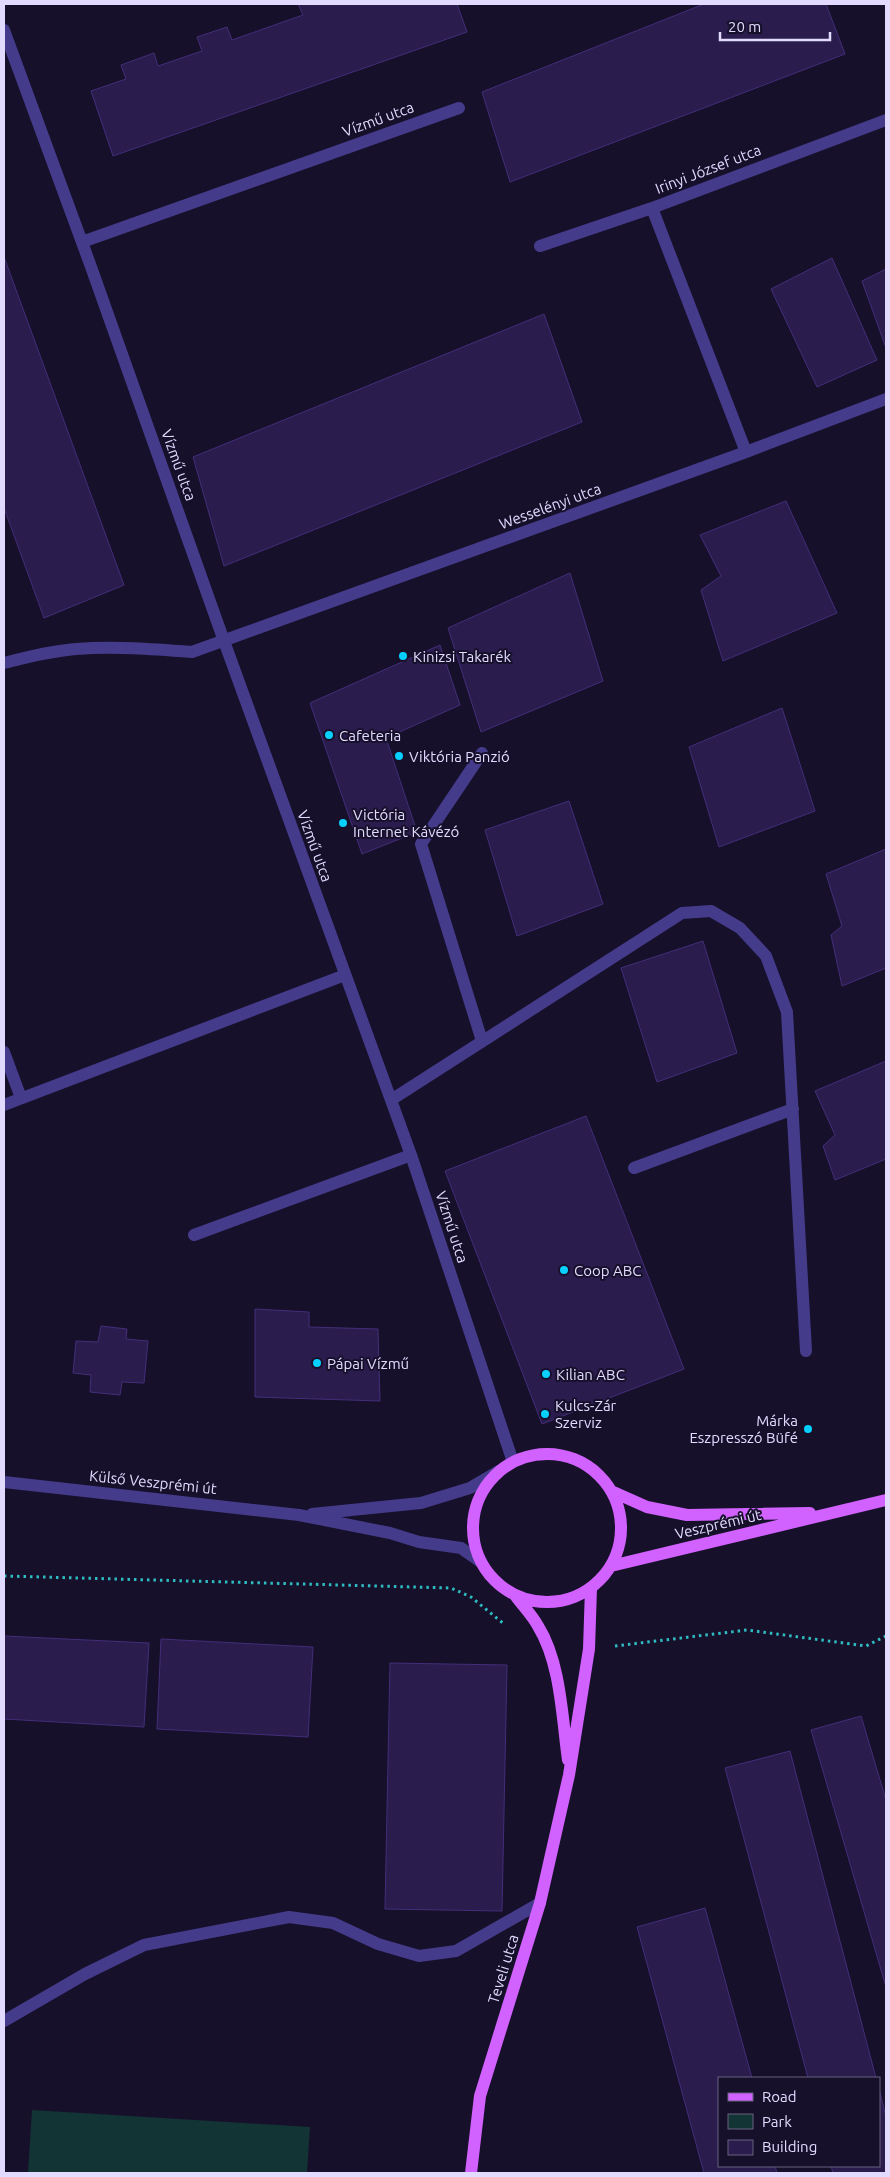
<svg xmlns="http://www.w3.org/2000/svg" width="890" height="2177" font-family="Ubuntu,sans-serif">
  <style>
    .green { fill: #133435 }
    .building { fill: #2a1c4d; stroke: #432e79 }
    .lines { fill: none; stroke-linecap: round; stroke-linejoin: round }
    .path { stroke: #2ebcc0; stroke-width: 3; stroke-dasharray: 2.5 4; stroke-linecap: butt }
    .minor { stroke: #453b8b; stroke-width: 12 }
    .major { stroke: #d262ff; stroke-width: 12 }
    .poi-dot { fill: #07d0ff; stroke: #17102b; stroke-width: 2 }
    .labels { text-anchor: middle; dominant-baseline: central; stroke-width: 4; stroke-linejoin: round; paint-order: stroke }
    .street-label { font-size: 15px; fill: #e2dbff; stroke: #17102b }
    .poi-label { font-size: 15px; fill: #e2dbff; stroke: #17102b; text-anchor: start }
  </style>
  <rect width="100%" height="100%" fill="#17102b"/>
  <path class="green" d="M 32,2110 L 310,2127 L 307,2173 L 28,2173 Z"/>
  <path class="building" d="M 298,4 L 457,4 L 467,32 L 113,156 L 91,91 L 126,79 L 121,65 L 154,53 L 158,66 L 202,51 L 197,37 L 227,27 L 232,40 L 303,15 Z
    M 704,4 L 826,4 L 845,54 L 510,182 L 482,92 Z
    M 4,257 L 124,585 L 44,618 L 4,508 Z
    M 832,258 L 877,360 L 817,387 L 771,289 Z
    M 886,269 L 886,348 L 862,281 Z
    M 544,314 L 582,422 L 224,566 L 193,457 Z
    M 786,501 L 837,613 L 723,661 L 701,590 L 721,576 L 700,535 Z
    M 570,573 L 603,681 L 481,732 L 448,628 Z
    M 440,645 L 460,705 L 386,738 L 417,832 L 362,854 L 310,703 Z
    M 782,708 L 815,811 L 719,847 L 689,747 Z
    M 569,801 L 603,904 L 517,936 L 485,830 Z
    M 886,849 L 886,968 L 842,986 L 831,935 L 842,926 L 826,874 Z
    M 703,941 L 737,1053 L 657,1082 L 621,968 Z
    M 886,1061 L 886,1159 L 835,1180 L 823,1146 L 835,1135 L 815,1091 Z
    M 586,1116 L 684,1369 L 542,1424 L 445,1171 Z
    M 255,1309 L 309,1312 L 309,1327 L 378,1329 L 380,1401 L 255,1397 Z
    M 101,1326 L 127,1329 L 126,1339 L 148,1341 L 144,1383 L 122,1382 L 120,1395 L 90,1392 L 91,1375 L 73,1373 L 76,1341 L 98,1342 Z
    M 4,1636 L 149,1643 L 144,1727 L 4,1719 Z
    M 161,1639 L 313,1647 L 308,1737 L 157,1729 Z
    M 390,1663 L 507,1665 L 502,1911 L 385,1909 Z
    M 861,1716 L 886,1800 L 886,1987 L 811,1730 Z
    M 790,1751 L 876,2078 L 808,2078 L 725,1768 Z
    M 705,1908 L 752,2078 L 719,2078 L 719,2166 L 775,2166 L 777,2173 L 704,2173 L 637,1927 Z
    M 879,2089 L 886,2117 L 886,2173 L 833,2173 L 831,2166 L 879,2166 Z"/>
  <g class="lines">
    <path class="path" d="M 4,1576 L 451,1588 L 471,1597 L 504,1624
      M 615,1646 L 747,1630 L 866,1646 L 886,1636"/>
    <path class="minor" d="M 4,30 L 90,264 L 224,641 L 411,1155 L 513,1462
      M 652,208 L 746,452
      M 82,242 L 459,108
      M 540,246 L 652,208 L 886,120
      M 4,663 C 27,657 51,651 76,649 C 114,646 153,649 192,652 L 746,452 L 886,399
      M 482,1041 L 421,844 L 482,753
      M 4,1052 L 21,1098
      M 391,1100 L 682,913 L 711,911 L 740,928 L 766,956 L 787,1012 L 806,1351
      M 4,1105 L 345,975
      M 634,1168 L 793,1109
      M 194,1235 L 411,1155
      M 4,1482 L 299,1515 L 390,1533 L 419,1542 L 461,1548 L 481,1562
      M 312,1514 L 421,1503 L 470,1488 L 499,1471
      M 4,2021 L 85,1974 L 144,1945 L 289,1917 L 333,1923 L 378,1944 L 419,1956 L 456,1951 L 540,1903"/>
    <path class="major" d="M473 1528a74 74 0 1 1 148 0a74 74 0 1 1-148 0Z
      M 611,1491 L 647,1507 L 687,1515 L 810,1513
      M 611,1566 L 886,1500
      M 515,1595 C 522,1605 532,1615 538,1626 C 561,1663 562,1718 568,1760
      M 471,2173 L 480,2096 L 540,1903 L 569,1775 L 589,1649 L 591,1588"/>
  </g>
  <g class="poi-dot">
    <circle cx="403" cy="656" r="5"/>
    <circle cx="329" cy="735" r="5"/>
    <circle cx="399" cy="756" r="5"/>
    <circle cx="343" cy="823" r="5"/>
    <circle cx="564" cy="1270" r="5"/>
    <circle cx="317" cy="1363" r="5"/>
    <circle cx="546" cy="1374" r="5"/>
    <circle cx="545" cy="1414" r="5"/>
    <circle cx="808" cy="1429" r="5"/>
  </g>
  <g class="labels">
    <g class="street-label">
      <text transform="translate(378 119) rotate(-20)">Vízmű utca</text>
      <text transform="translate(708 169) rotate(-21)">Irinyi József utca</text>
      <text transform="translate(179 465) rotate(70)">Vízmű utca</text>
      <text transform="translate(550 506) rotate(-20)">Wesselényi utca</text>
      <text transform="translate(315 846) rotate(70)">Vízmű utca</text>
      <text transform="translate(452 1227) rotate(72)">Vízmű utca</text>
      <text transform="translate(153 1482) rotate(6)">Külső Veszprémi út</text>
      <text transform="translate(718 1524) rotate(-13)">Veszprémi út</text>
      <text transform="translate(503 1969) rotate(-73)">Teveli utca</text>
    </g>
    <g class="poi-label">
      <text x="413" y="656">Kinizsi Takarék</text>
      <text x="339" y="735">Cafeteria</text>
      <text x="409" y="756">Viktória Panzió</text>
      <text x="353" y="814">Victória<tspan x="353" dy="17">Internet Kávézó</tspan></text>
      <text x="574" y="1270">Coop ABC</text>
      <text x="327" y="1363">Pápai Vízmű</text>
      <text x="556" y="1374">Kilian ABC</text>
      <text x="555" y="1405">Kulcs-Zár<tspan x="555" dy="17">Szerviz</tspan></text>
      <text x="798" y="1420" text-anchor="end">Márka<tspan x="798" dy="17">Eszpresszó Büfé</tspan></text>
    </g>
  </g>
  <rect width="890" height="2177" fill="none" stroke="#e2dbff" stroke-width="10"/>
  <rect x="718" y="2077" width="162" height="90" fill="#17102b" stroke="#686180"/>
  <rect x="728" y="2093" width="25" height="8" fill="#d262ff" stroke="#686180"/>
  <text x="762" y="2102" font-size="15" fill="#e2dbff">Road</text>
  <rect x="728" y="2114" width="25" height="15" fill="#133435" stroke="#686180"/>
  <text x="762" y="2127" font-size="15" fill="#e2dbff">Park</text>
  <rect x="728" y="2140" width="25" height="15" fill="#2a1c4d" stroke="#686180"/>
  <text x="762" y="2152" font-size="15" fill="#e2dbff">Building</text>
  <path d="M720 32v8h110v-8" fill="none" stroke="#e2dbff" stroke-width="2.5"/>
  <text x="728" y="32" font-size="15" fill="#e2dbff" stroke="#17102b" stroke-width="4" paint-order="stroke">20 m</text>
</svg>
